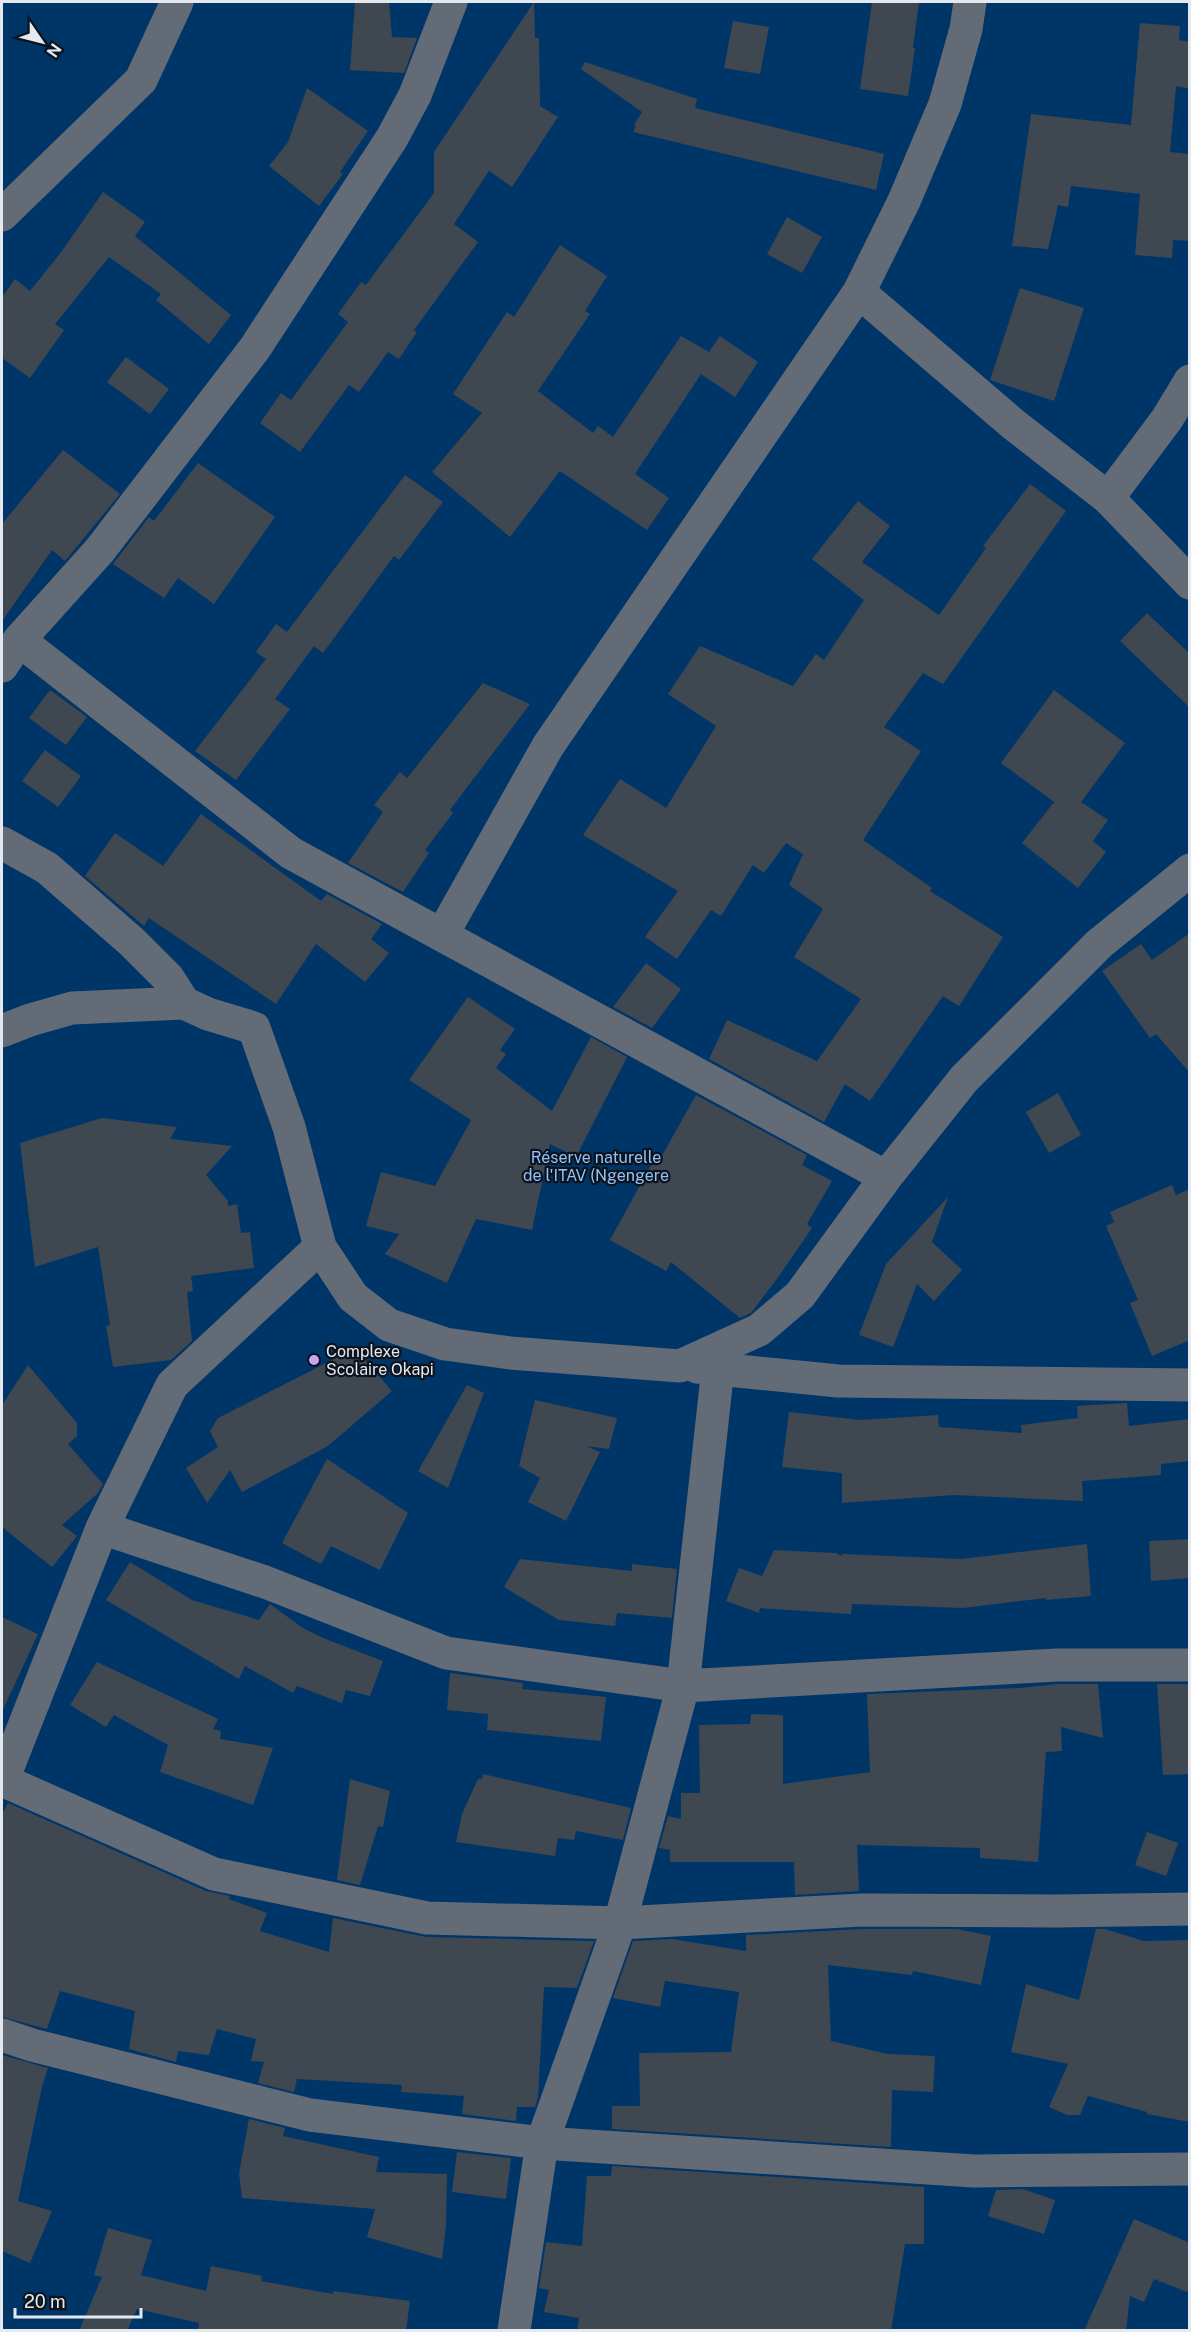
<svg xmlns="http://www.w3.org/2000/svg" width="1191" height="2332" font-family="'Public Sans',sans-serif">
  <style>
    .green { fill: #003568 }
    .building { fill: #3f4751 }
    .lines { fill: none; stroke-linecap: round; stroke-linejoin: round }
    .minor { stroke: #636b76; stroke-width: 33 }
    .poi-dot { fill: #c6a6f0; stroke: #0d131c; stroke-width: 2 }
    .labels { text-anchor: middle; dominant-baseline: central; stroke-width: 4.5; stroke-linejoin: round; paint-order: stroke }
    .park-label { font-size: 16px; fill: #92c2fa; stroke: #0d131c }
    .poi-label { font-size: 16px; fill: #e4e9ef; stroke: #0d131c; text-anchor: start }
  </style>
  <rect width="100%" height="100%" fill="#161d25"/>
  <path class="green" d="M 2,2 L 1189,2 L 1189,2330 L 2,2330 Z"/>
  <path class="building" d="M 355,2 L 389,2 L 392,37 L 417,38 L 404,73 L 350,70 Z
    M 534,2 L 535,38 L 539,38 L 540,106 L 558,117 L 512,187 L 489,171 L 454,224 L 478,242 L 414,330 L 417,332 L 399,359 L 388,352 L 359,392 L 349,385 L 300,452 L 260,423 L 281,393 L 291,400 L 348,322 L 338,314 L 361,282 L 366,285 L 434,193 L 434,152 Z
    M 872,2 L 919,2 L 913,48 L 915,48 L 908,96 L 860,89 Z
    M 733,21 L 769,27 L 760,74 L 724,68 Z
    M 1140,23 L 1180,26 L 1179,40 L 1190,42 L 1190,89 L 1176,86 L 1170,152 L 1190,154 L 1190,241 L 1173,240 L 1172,258 L 1135,255 L 1140,194 L 1071,186 L 1068,207 L 1058,205 L 1048,249 L 1012,246 L 1031,114 L 1131,125 Z
    M 585,62 L 697,99 L 695,108 L 884,154 L 876,190 L 633,132 L 636,126 L 634,125 L 642,112 L 581,69 Z
    M 307,88 L 368,131 L 340,172 L 343,174 L 319,206 L 269,166 L 288,142 Z
    M 103,192 L 145,222 L 135,236 L 231,315 L 209,344 L 156,300 L 161,294 L 109,257 L 55,324 L 64,330 L 30,378 L 2,358 L 2,297 L 15,279 L 30,291 L 62,251 Z
    M 787,217 L 822,237 L 802,273 L 767,254 Z
    M 560,245 L 607,276 L 585,311 L 590,314 L 538,391 L 593,433 L 598,426 L 613,437 L 681,336 L 709,352 L 720,336 L 758,362 L 735,397 L 701,374 L 635,474 L 669,498 L 647,530 L 560,471 L 510,537 L 432,472 L 482,413 L 453,394 L 507,312 L 514,317 Z
    M 1020,288 L 1084,308 L 1054,401 L 990,380 Z
    M 126,357 L 169,389 L 150,414 L 107,382 Z
    M 63,450 L 120,494 L 65,561 L 52,550 L 2,621 L 2,524 Z
    M 198,463 L 275,517 L 214,604 L 178,578 L 164,598 L 113,564 L 149,517 L 154,521 Z
    M 405,475 L 443,502 L 399,560 L 394,556 L 323,653 L 314,646 L 275,699 L 290,709 L 236,780 L 195,751 L 266,659 L 256,652 L 276,624 L 287,632 Z
    M 1030,484 L 1066,511 L 943,684 L 923,673 L 884,727 L 921,751 L 863,840 L 932,888 L 930,891 L 1003,937 L 959,1006 L 943,996 L 870,1101 L 845,1084 L 824,1122 L 709,1059 L 727,1020 L 817,1061 L 861,999 L 794,957 L 823,909 L 789,885 L 803,854 L 786,843 L 764,873 L 753,865 L 721,916 L 711,910 L 677,959 L 645,937 L 678,891 L 583,835 L 620,779 L 666,808 L 716,726 L 668,694 L 700,646 L 793,686 L 816,654 L 824,660 L 864,600 L 812,559 L 858,501 L 890,526 L 862,562 L 939,615 L 986,548 L 983,546 Z
    M 1147,613 L 1190,654 L 1190,708 L 1120,641 Z
    M 483,683 L 530,704 L 450,810 L 453,813 L 425,850 L 429,853 L 403,892 L 348,863 L 383,812 L 374,805 L 400,772 L 407,778 Z
    M 50,690 L 87,717 L 66,745 L 29,718 Z
    M 1054,690 L 1125,743 L 1081,802 L 1108,820 L 1093,841 L 1106,852 L 1078,888 L 1022,843 L 1054,802 L 1001,763 Z
    M 45,750 L 81,776 L 58,807 L 22,781 Z
    M 201,814 L 321,901 L 327,894 L 382,924 L 371,939 L 389,953 L 365,982 L 316,944 L 276,1004 L 149,918 L 144,926 L 85,876 L 115,833 L 163,866 Z
    M 1190,933 L 1190,1073 L 1156,1034 L 1150,1038 L 1102,971 L 1141,944 L 1152,960 Z
    M 646,963 L 681,989 L 652,1028 L 613,1007 Z
    M 468,997 L 515,1029 L 500,1050 L 506,1054 L 496,1068 L 552,1111 L 591,1037 L 627,1057 L 576,1157 L 550,1144 L 532,1230 L 476,1219 L 447,1283 L 385,1254 L 399,1234 L 366,1226 L 381,1172 L 435,1186 L 471,1120 L 409,1080 Z
    M 1058,1093 L 1081,1135 L 1049,1153 L 1026,1112 Z
    M 696,1095 L 807,1155 L 802,1165 L 832,1181 L 807,1224 L 812,1228 L 777,1279 L 751,1313 L 740,1318 L 671,1262 L 666,1271 L 610,1240 L 655,1158 L 659,1161 Z
    M 102,1118 L 177,1127 L 170,1139 L 232,1146 L 206,1175 L 228,1201 L 228,1206 L 237,1204 L 241,1233 L 250,1232 L 254,1268 L 191,1276 L 193,1291 L 187,1292 L 192,1341 L 171,1360 L 113,1367 L 106,1326 L 110,1325 L 98,1247 L 35,1267 L 20,1143 Z
    M 1172,1185 L 1176,1195 L 1190,1189 L 1190,1340 L 1152,1356 L 1130,1303 L 1138,1300 L 1106,1226 L 1114,1222 L 1110,1212 Z
    M 948,1197 L 932,1242 L 962,1270 L 934,1301 L 917,1284 L 893,1347 L 859,1335 L 886,1264 Z
    M 346,1353 L 354,1360 L 360,1354 L 392,1391 L 328,1446 L 242,1492 L 230,1470 L 207,1503 L 186,1468 L 218,1447 L 210,1431 L 218,1418 Z
    M 28,1365 L 77,1423 L 77,1436 L 68,1444 L 103,1484 L 98,1493 L 62,1525 L 77,1536 L 52,1567 L 2,1527 L 2,1405 Z
    M 467,1385 L 484,1393 L 448,1488 L 418,1471 Z
    M 535,1400 L 617,1418 L 609,1449 L 586,1446 L 600,1452 L 566,1521 L 528,1502 L 540,1478 L 519,1466 Z
    M 1127,1403 L 1129,1426 L 1190,1419 L 1190,1461 L 1161,1464 L 1161,1475 L 1082,1481 L 1083,1501 L 954,1495 L 842,1503 L 842,1473 L 782,1467 L 789,1412 L 861,1420 L 938,1415 L 939,1427 L 1022,1433 L 1021,1425 L 1078,1418 L 1077,1406 Z
    M 327,1459 L 408,1513 L 380,1570 L 331,1546 L 321,1564 L 282,1543 Z
    M 1190,1539 L 1190,1578 L 1151,1581 L 1149,1541 Z
    M 1087,1544 L 1091,1596 L 1046,1600 L 1046,1598 L 963,1608 L 852,1604 L 851,1614 L 760,1608 L 759,1613 L 726,1601 L 739,1568 L 762,1576 L 774,1550 L 836,1553 L 842,1556 L 842,1554 L 961,1559 Z
    M 520,1559 L 632,1571 L 632,1564 L 677,1569 L 672,1618 L 617,1613 L 615,1626 L 559,1620 L 504,1587 Z
    M 130,1562 L 192,1600 L 259,1620 L 270,1604 L 303,1628 L 323,1638 L 383,1661 L 370,1696 L 346,1690 L 342,1703 L 297,1686 L 293,1693 L 245,1666 L 239,1679 L 106,1600 Z
    M 2,1617 L 38,1634 L 2,1712 Z
    M 97,1662 L 218,1719 L 213,1729 L 221,1731 L 220,1739 L 273,1748 L 253,1805 L 160,1772 L 168,1745 L 114,1715 L 106,1727 L 70,1705 Z
    M 450,1673 L 523,1683 L 522,1689 L 606,1697 L 601,1741 L 487,1730 L 488,1714 L 447,1710 Z
    M 1058,1684 L 1098,1684 L 1103,1738 L 1061,1727 L 1062,1751 L 1046,1752 L 1038,1862 L 980,1858 L 980,1848 L 857,1845 L 859,1891 L 795,1895 L 794,1862 L 670,1862 L 670,1850 L 659,1848 L 668,1816 L 681,1819 L 681,1793 L 700,1793 L 699,1725 L 750,1724 L 751,1714 L 783,1715 L 783,1784 L 870,1772 L 867,1694 L 1020,1688 Z
    M 1157,1684 L 1190,1684 L 1190,1774 L 1163,1775 Z
    M 483,1774 L 631,1808 L 623,1840 L 576,1831 L 574,1840 L 558,1838 L 555,1856 L 456,1842 L 462,1814 L 478,1779 L 482,1779 Z
    M 350,1779 L 390,1791 L 383,1827 L 378,1826 L 360,1885 L 337,1880 Z
    M 8,1803 L 206,1891 L 230,1896 L 229,1899 L 267,1913 L 260,1931 L 329,1952 L 333,1918 L 426,1937 L 594,1941 L 577,1988 L 544,1987 L 538,2097 L 535,2107 L 517,2107 L 516,2121 L 462,2114 L 464,2096 L 401,2092 L 402,2085 L 297,2079 L 294,2092 L 258,2083 L 264,2062 L 251,2061 L 256,2039 L 217,2029 L 209,2055 L 178,2051 L 176,2062 L 129,2049 L 135,2011 L 60,1991 L 47,2029 L 2,2017 L 2,1814 Z
    M 1147,1832 L 1178,1843 L 1166,1876 L 1135,1865 Z
    M 862,1929 L 957,1929 L 991,1936 L 981,1985 L 913,1971 L 912,1975 L 828,1965 L 831,2041 L 888,2054 L 935,2056 L 933,2092 L 892,2090 L 891,2147 L 612,2129 L 612,2106 L 640,2106 L 639,2053 L 731,2052 L 739,1992 L 665,1981 L 660,2007 L 613,1998 L 633,1941 L 672,1939 L 746,1951 L 746,1935 Z
    M 1096,1929 L 1105,1929 L 1144,1941 L 1190,1940 L 1190,2122 L 1147,2114 L 1147,2112 L 1088,2096 L 1080,2115 L 1067,2115 L 1049,2107 L 1068,2064 L 1011,2052 L 1026,1984 L 1079,2000 Z
    M 2,2055 L 48,2068 L 42,2087 L 18,2201 L 52,2211 L 30,2263 L 2,2251 Z
    M 249,2119 L 285,2128 L 283,2136 L 379,2157 L 376,2172 L 447,2174 L 446,2225 L 442,2259 L 367,2237 L 375,2209 L 242,2198 L 239,2173 Z
    M 457,2152 L 511,2158 L 506,2199 L 452,2192 Z
    M 612,2166 L 924,2187 L 924,2244 L 905,2244 L 891,2331 L 577,2331 L 579,2318 L 544,2312 L 549,2290 L 539,2288 L 546,2242 L 582,2246 L 587,2176 L 611,2176 Z
    M 1023,2189 L 1055,2200 L 1044,2234 L 988,2216 L 996,2190 Z
    M 1134,2219 L 1190,2243 L 1190,2293 L 1154,2279 L 1144,2302 L 1130,2296 L 1126,2331 L 1084,2331 Z
    M 108,2228 L 152,2240 L 141,2275 L 206,2291 L 211,2266 L 262,2276 L 261,2281 L 333,2294 L 333,2291 L 410,2301 L 406,2331 L 198,2331 L 199,2323 L 137,2309 L 127,2331 L 79,2331 L 102,2277 L 94,2275 Z"/>
  <g class="lines">
    <path class="minor" d="M 2,215 L 141,80 L 177,2
      M 859,292 L 1013,424 L 1108,498 L 1190,583
      M 1108,498 L 1167,419 L 1190,381
      M 19,640 L 291,853 L 886,1177
      M 2,666 L 19,640 L 100,550 L 255,348 L 392,138 L 415,95 L 451,2
      M 2,843 L 47,868 L 132,942 L 168,978 L 184,1003
      M 442,935 L 548,746 L 859,292 L 904,201 L 945,104 L 966,29 L 970,2
      M 2,1031 L 30,1020 L 72,1008 L 184,1003 L 208,1014 L 254,1028 L 289,1127 L 320,1247 L 353,1297 L 389,1325 L 445,1344 L 510,1353 L 680,1366 L 759,1330 L 800,1295 L 886,1177 L 964,1079 L 1099,944 L 1190,870
      M 697,1367 L 838,1381 L 1190,1385
      M 102,1528 L 265,1582 L 446,1653 L 683,1686 L 1057,1665 L 1190,1665
      M 2,1780 L 214,1874 L 427,1918 L 620,1923 L 862,1910 L 1057,1911 L 1190,1909
      M 2,1782 L 102,1528 L 172,1385 L 320,1247
      M 2,2035 L 32,2045 L 310,2115 L 542,2143 L 974,2171 L 1190,2169
      M 514,2330 L 542,2143 L 620,1923 L 683,1686 L 718,1368"/>
  </g>
  <circle class="poi-dot" cx="314" cy="1360" r="6"/>
  <g class="labels">
    <g class="park-label">
      <text x="596" y="1157">Réserve naturelle<tspan x="596" dy="18">de l'ITAV (Ngengere</tspan></text>
    </g>
    <g class="poi-label">
      <text x="326" y="1351">Complexe<tspan x="326" dy="18">Scolaire Okapi</tspan></text>
    </g>
  </g>
  <rect width="1191" height="2332" fill="none" stroke="#e4e9ef" stroke-width="6"/>
  <g transform="translate(42 42) rotate(125)" stroke="#0d131c" stroke-width="4.5" paint-order="stroke">
  <path d="M0-4.5L10 22L0 15L-10 22Z" fill="#e4e9ef"/>
  <text y="-9" font-size="16" font-weight="bold" text-anchor="middle" fill="#e4e9ef">N</text>
  </g>
  <path d="M15 2308v9h126v-9" fill="none" stroke="#e4e9ef" stroke-width="3"/>
  <text x="24" y="2308" font-size="18" fill="#e4e9ef" stroke="#0d131c" stroke-width="4.5" paint-order="stroke">20 m</text>
</svg>
